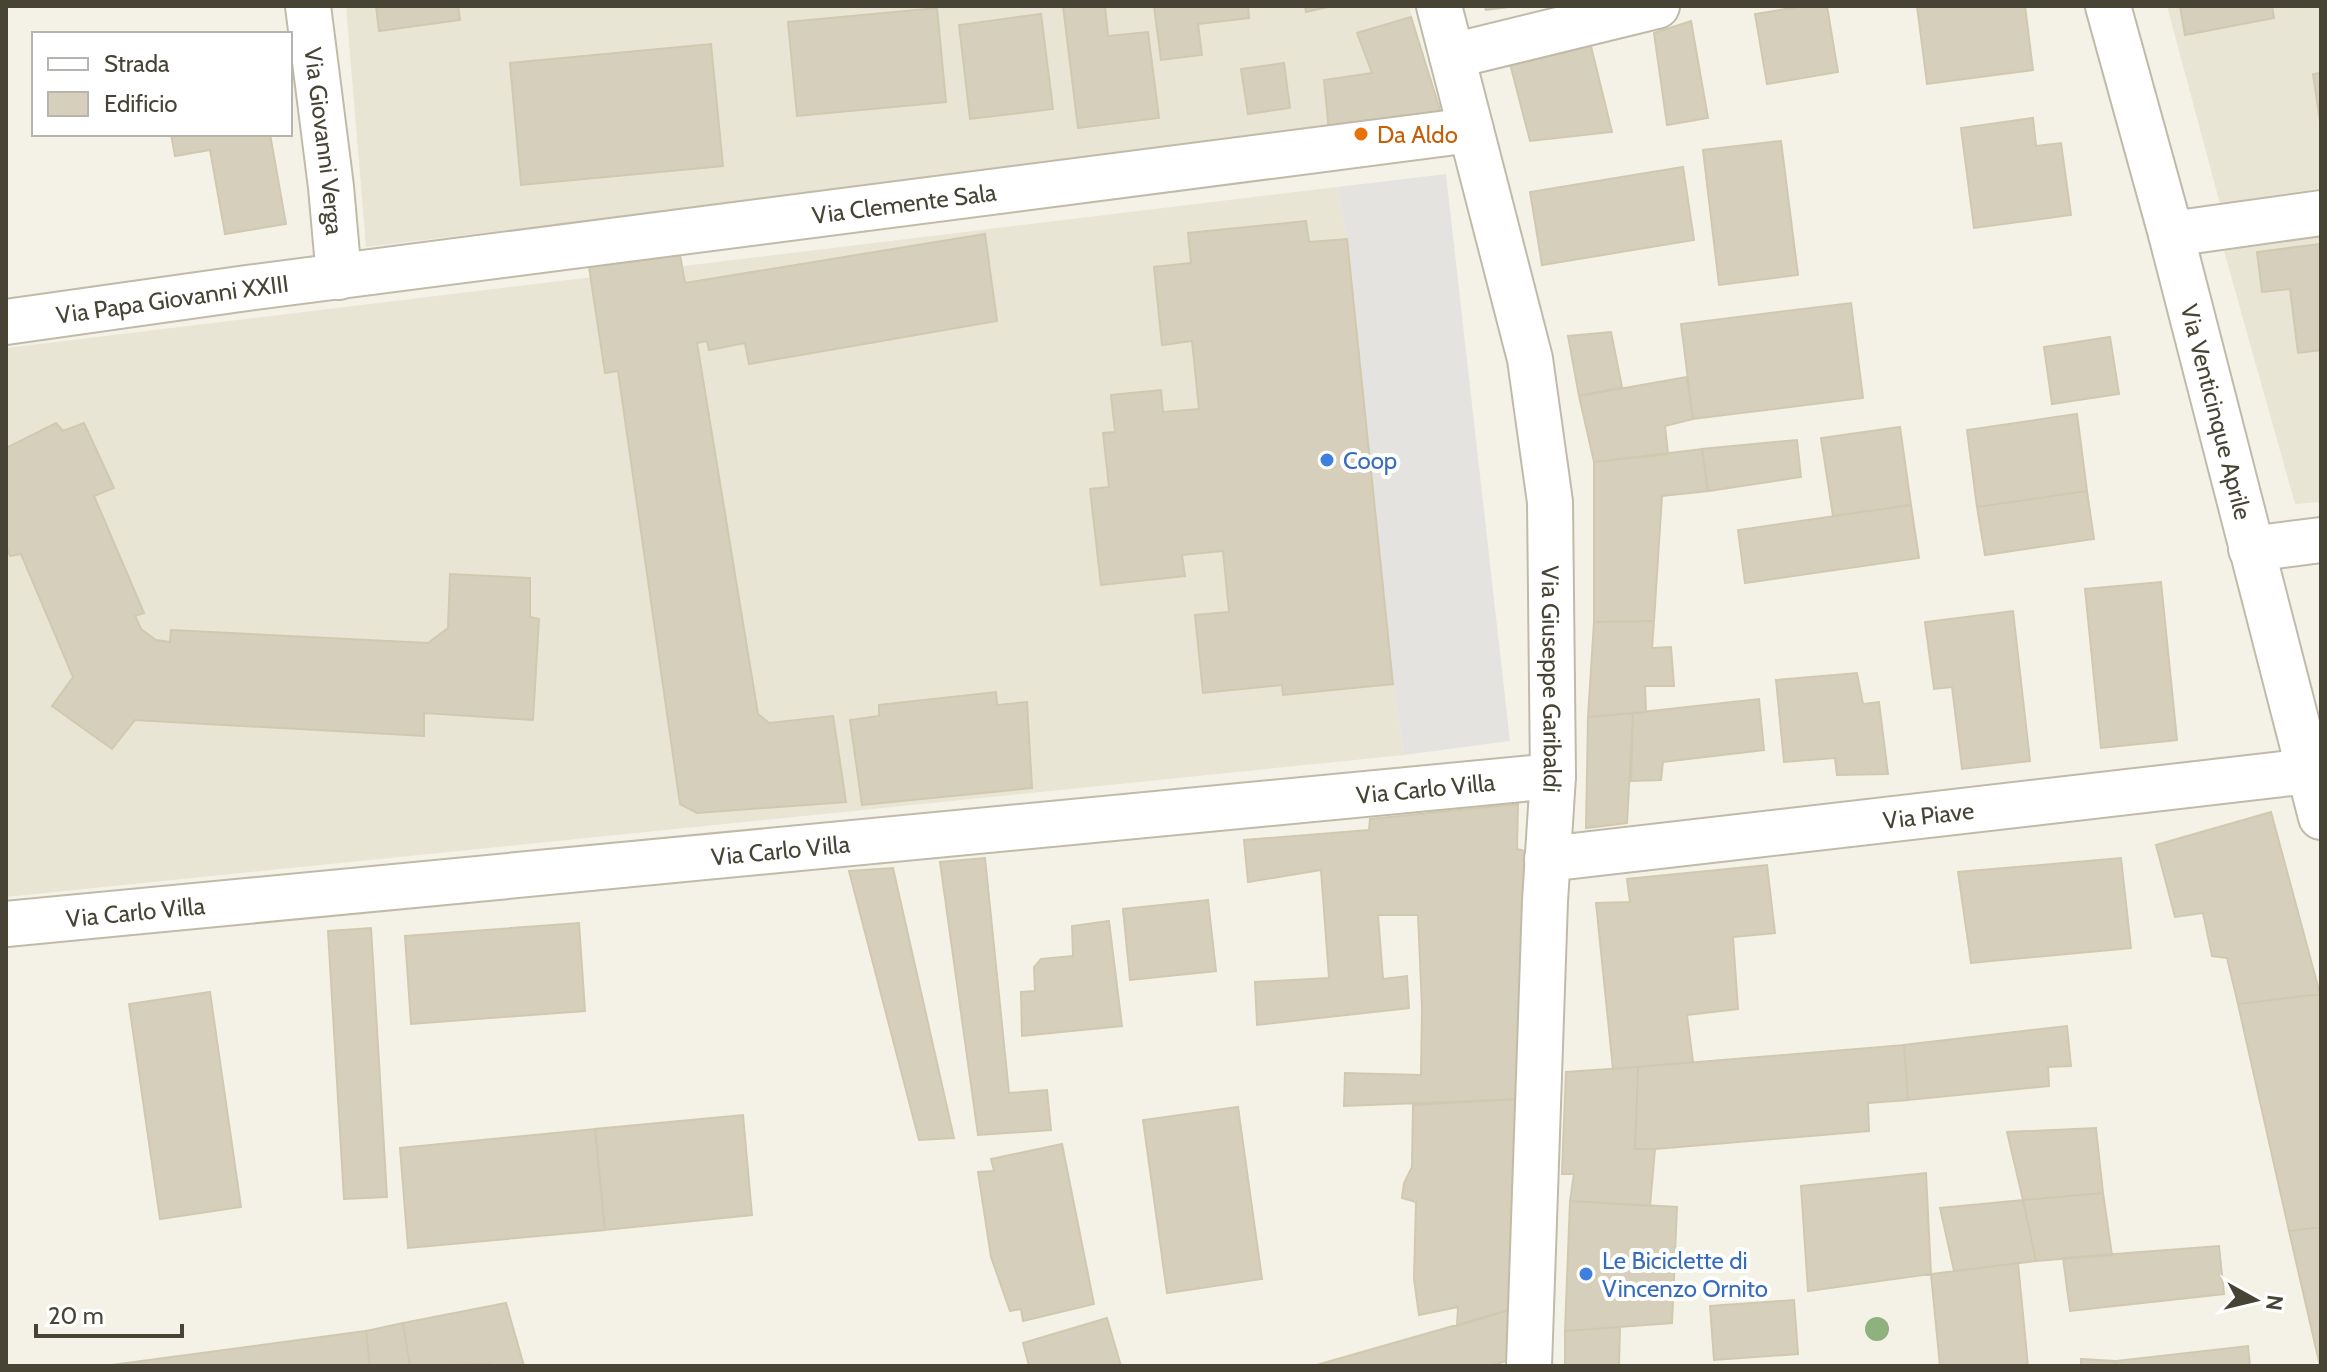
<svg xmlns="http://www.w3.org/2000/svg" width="2327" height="1372" font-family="Cabin,sans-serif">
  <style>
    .residential { fill: #e8e5d4 }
    .parking { fill: #e5e3df }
    .building { fill: #d6cfbc; stroke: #d1c9af; stroke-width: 2 }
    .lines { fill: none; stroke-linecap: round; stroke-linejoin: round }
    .minor-casing { stroke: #c0bba9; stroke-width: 48 }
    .minor { stroke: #fff; stroke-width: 44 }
    .tree { fill: #8eb17d }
    .food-dot { fill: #e8710a; stroke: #fff; stroke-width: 3 }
    .shop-dot { fill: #3f7fe0; stroke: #fff; stroke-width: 3 }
    .labels { text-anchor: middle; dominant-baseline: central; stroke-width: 8; stroke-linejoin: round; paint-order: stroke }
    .food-label { font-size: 24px; fill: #c56008; stroke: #fff; text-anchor: start }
    .street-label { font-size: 24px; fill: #474335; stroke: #fff }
    .shop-label { font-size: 24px; fill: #366cbe; stroke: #fff; text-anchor: start }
  </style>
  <rect width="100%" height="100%" fill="#f4f2e7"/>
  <path class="residential" d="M 346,6 L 1409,6 L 1440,110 L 1395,127 L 1329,132 L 366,247 Z
    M 2167,6 L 2321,6 L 2321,188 L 2220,204 Z
    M 1337,187 L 1347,239 L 1393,684 L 1404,755 L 6,897 L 6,348 Z
    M 2321,230 L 2321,502 L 2295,504 L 2222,244 Z"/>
  <path class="parking" d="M 1446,174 L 1510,741 L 1404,755 L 1393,684 L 1347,239 L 1337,187 Z"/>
  <path class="building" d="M 376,6 L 458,6 L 460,20 L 379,31 Z
    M 1063,6 L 1105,6 L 1108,36 L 1148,32 L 1159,118 L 1078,128 Z
    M 1154,6 L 1248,6 L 1249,18 L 1198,24 L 1202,55 L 1161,60 Z
    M 1305,6 L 1332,6 L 1306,12 Z
    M 1485,6 L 1517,6 L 1486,10 Z
    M 1804,6 L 1827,6 L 1838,72 L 1767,84 L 1755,14 Z
    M 1917,6 L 2025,6 L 2033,70 L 1927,84 Z
    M 2180,6 L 2272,6 L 2274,18 L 2185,35 Z
    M 937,8 L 946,102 L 797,116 L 788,22 Z
    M 1041,14 L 1053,109 L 970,119 L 959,25 Z
    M 1411,17 L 1440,110 L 1395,127 L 1329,132 L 1324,80 L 1372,73 L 1357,33 Z
    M 1691,21 L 1708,118 L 1667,125 L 1654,33 Z
    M 1588,34 L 1612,132 L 1530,141 L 1507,52 Z
    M 711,44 L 723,166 L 521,185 L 510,63 Z
    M 1284,63 L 1290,108 L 1248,114 L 1241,69 Z
    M 2321,73 L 2321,128 L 2313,74 Z
    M 2033,118 L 2036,146 L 2061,143 L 2071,215 L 1974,228 L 1961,128 Z
    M 171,134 L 270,134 L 286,224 L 225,234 L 210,150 L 175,156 Z
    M 1781,141 L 1798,275 L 1719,285 L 1703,150 Z
    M 1683,167 L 1694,240 L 1542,265 L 1530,192 Z
    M 1306,221 L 1309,242 L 1347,239 L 1393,684 L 1283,695 L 1282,685 L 1203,693 L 1195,615 L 1229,612 L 1223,551 L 1182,555 L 1185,576 L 1101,585 L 1090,489 L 1109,487 L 1103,433 L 1115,432 L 1111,395 L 1161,390 L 1163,412 L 1199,409 L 1192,341 L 1162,345 L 1154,267 L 1191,263 L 1188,233 Z
    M 985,234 L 997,321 L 749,364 L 745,343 L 709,350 L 707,341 L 697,343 L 758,714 L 769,723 L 833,716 L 846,802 L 697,813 L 680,804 L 618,371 L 605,373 L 589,267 L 680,255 L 685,283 Z
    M 2321,244 L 2321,350 L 2298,353 L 2290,289 L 2262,292 L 2257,252 Z
    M 1851,303 L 1863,398 L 1693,419 L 1681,324 Z
    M 1611,332 L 1622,387 L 1579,396 L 1568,336 Z
    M 2110,337 L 2119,394 L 2052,404 L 2044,347 Z
    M 1687,377 L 1693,419 L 1665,426 L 1668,454 L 1594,462 L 1579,396 Z
    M 2077,414 L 2087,491 L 1977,507 L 1967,430 Z
    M 56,423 L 63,431 L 84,423 L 114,488 L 94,496 L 144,613 L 135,616 L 141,629 L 156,640 L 170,642 L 171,630 L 428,643 L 448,628 L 450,574 L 530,578 L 530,617 L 539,619 L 533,720 L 424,713 L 424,736 L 135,720 L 112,749 L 52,706 L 73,677 L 21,554 L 10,556 L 6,546 L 6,448 Z
    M 1900,427 L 1911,505 L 1833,516 L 1821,438 Z
    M 1797,440 L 1801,477 L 1708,491 L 1702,449 Z
    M 1702,449 L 1708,491 L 1662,496 L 1654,621 L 1594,622 L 1594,462 Z
    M 2087,491 L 2094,539 L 1985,555 L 1977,507 Z
    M 1911,505 L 1919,558 L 1745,583 L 1738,530 Z
    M 2161,582 L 2177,740 L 2101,748 L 2085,589 Z
    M 2013,611 L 2030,761 L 1962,769 L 1952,687 L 1934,689 L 1925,622 Z
    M 1654,621 L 1652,648 L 1671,647 L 1674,686 L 1645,686 L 1646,712 L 1588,717 L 1594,622 Z
    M 1857,673 L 1863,704 L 1879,702 L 1888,774 L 1837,775 L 1835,758 L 1784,762 L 1776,680 Z
    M 996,692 L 997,705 L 1027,702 L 1032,788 L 862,805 L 850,720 L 879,716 L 879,705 Z
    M 1759,699 L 1764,750 L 1663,762 L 1661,780 L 1631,781 L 1633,713 Z
    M 1633,713 L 1627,823 L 1586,828 L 1588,717 Z
    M 1518,804 L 1517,849 L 1529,852 L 1520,1099 L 1344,1106 L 1345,1073 L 1421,1075 L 1422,1008 L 1418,915 L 1378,915 L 1383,979 L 1407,976 L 1409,1008 L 1257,1025 L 1255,982 L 1329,978 L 1321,870 L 1248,882 L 1244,840 L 1369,830 L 1370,819 Z
    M 2271,812 L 2320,994 L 2238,1004 L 2227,958 L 2212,956 L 2203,913 L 2175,917 L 2156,845 Z
    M 985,858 L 1009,1093 L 1047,1090 L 1051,1130 L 978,1135 L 940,862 Z
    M 2121,858 L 2131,948 L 1971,963 L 1958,872 Z
    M 1767,865 L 1775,933 L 1733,937 L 1738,1009 L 1687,1015 L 1693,1062 L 1613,1069 L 1596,903 L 1630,902 L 1627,879 Z
    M 893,868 L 954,1138 L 919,1140 L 849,871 Z
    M 1208,900 L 1216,971 L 1130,980 L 1123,909 Z
    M 1109,921 L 1122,1026 L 1022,1036 L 1021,992 L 1035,991 L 1034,967 L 1041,959 L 1073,956 L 1072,926 Z
    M 579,923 L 585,1011 L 411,1024 L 405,936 Z
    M 371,928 L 387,1197 L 344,1199 L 328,931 Z
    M 210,992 L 241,1207 L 160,1219 L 129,1004 Z
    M 2320,994 L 2321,1227 L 2289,1231 L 2238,1004 Z
    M 2067,1026 L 2071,1066 L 2048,1067 L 2049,1086 L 1908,1100 L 1904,1045 Z
    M 1904,1045 L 1908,1100 L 1868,1103 L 1869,1131 L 1655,1149 L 1635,1149 L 1638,1067 Z
    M 1638,1067 L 1635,1149 L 1655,1149 L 1650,1206 L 1570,1201 L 1574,1174 L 1562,1174 L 1566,1072 Z
    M 1520,1099 L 1512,1309 L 1457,1326 L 1458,1307 L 1419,1315 L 1414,1279 L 1416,1202 L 1402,1198 L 1404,1183 L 1412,1167 L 1413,1105 Z
    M 1238,1107 L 1262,1279 L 1167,1293 L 1143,1120 Z
    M 743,1115 L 752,1215 L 605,1230 L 595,1129 Z
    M 2096,1128 L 2103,1193 L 2023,1200 L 2007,1132 Z
    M 595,1129 L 605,1230 L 408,1248 L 400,1148 Z
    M 1062,1144 L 1094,1304 L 1023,1321 L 1021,1309 L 1010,1311 L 991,1257 L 978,1172 L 994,1171 L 991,1159 Z
    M 1926,1173 L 1931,1274 L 1808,1291 L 1801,1186 Z
    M 2103,1193 L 2112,1255 L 2036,1261 L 2023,1200 Z
    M 2023,1200 L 2036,1261 L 1954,1271 L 1940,1208 Z
    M 1570,1201 L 1677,1207 L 1672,1323 L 1565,1331 Z
    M 2321,1227 L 2321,1366 L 2320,1366 L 2289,1231 Z
    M 2219,1246 L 2224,1294 L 2070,1311 L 2063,1258 Z
    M 2018,1263 L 2028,1366 L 1940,1366 L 1931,1274 Z
    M 1794,1300 L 1798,1354 L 1714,1360 L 1710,1306 Z
    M 506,1303 L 524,1366 L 489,1366 L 489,1364 L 410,1366 L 403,1323 Z
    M 1512,1309 L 1510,1360 L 1489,1366 L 1313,1366 Z
    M 1107,1318 L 1121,1366 L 1029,1366 L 1023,1343 Z
    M 403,1323 L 410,1366 L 370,1366 L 366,1331 Z
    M 1620,1327 L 1619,1366 L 1565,1366 L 1565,1331 Z
    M 366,1331 L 370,1366 L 104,1366 Z
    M 2248,1346 L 2250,1366 L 2116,1366 L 2115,1361 Z
    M 2081,1359 L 2115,1361 L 2116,1366 L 2081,1366 Z"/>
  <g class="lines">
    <g class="minor-casing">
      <g id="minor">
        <path id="s1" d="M 308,6 L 331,187 L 339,277"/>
        <path id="s2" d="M 1439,6 L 1530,359 L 1550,502 L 1553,776 L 1545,901 L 1529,1366"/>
        <path id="s3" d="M 2108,6 L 2171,234 L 2321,817"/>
        <path d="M 1452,56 L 1657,6"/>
        <path d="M 2171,234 L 2321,213"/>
        <path id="s4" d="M 6,322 L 247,288 L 1471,130"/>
        <path d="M 2251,549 L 2321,540"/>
        <path id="s5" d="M 1547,859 L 2309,771"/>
        <path id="s6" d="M 6,924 L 1553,776"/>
      </g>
    </g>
    <use href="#minor" class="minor"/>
  </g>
  <circle class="tree" cx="1877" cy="1329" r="12"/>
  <circle class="food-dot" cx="1361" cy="134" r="8"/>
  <g class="shop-dot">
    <circle cx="1327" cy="460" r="8"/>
    <circle cx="1586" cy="1274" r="8"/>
  </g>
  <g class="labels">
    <g class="food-label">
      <text x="1377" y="134">Da Aldo</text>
    </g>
    <g class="street-label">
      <text stroke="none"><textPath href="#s1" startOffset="136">Via Giovanni Verga</textPath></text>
      <text stroke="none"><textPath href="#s4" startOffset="906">Via Clemente Sala</textPath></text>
      <text stroke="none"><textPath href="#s4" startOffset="168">Via Papa Giovanni XXIII</textPath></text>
      <text stroke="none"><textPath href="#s3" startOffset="420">Via Venticinque Aprile</textPath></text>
      <text stroke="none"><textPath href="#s2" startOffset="686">Via Giuseppe Garibaldi</textPath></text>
      <text stroke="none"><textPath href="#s6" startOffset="1426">Via Carlo Villa</textPath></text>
      <text stroke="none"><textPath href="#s5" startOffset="384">Via Piave</textPath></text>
      <text stroke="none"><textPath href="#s6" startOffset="778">Via Carlo Villa</textPath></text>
      <text stroke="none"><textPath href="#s6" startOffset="130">Via Carlo Villa</textPath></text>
    </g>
    <g class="shop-label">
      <text x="1343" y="460">Coop</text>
      <text x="1602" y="1260">Le Biciclette di<tspan x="1602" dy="28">Vincenzo Ornito</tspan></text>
    </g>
  </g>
  <rect width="2327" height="1372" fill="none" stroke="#474335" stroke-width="16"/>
  <rect x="32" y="32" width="260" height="104" fill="#ffffff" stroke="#b5b4ae" stroke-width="2"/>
  <rect x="48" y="58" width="40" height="12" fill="#ffffff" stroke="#b5b4ae" stroke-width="2"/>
  <text x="104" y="72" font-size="24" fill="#474335">Strada</text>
  <rect x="48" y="92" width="40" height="24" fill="#d6cfbc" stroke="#b5b4ae" stroke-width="2"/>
  <text x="104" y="112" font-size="24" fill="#474335">Edificio</text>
  <g transform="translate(2255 1300) rotate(98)" stroke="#ffffff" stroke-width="6" paint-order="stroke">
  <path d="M0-6L14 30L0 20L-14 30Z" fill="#474335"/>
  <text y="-12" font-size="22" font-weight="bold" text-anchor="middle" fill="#474335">N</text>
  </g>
  <path d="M36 1324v12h146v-12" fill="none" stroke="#474335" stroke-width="4"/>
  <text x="48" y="1324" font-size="24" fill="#474335" stroke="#ffffff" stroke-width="6" paint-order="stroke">20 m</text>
</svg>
